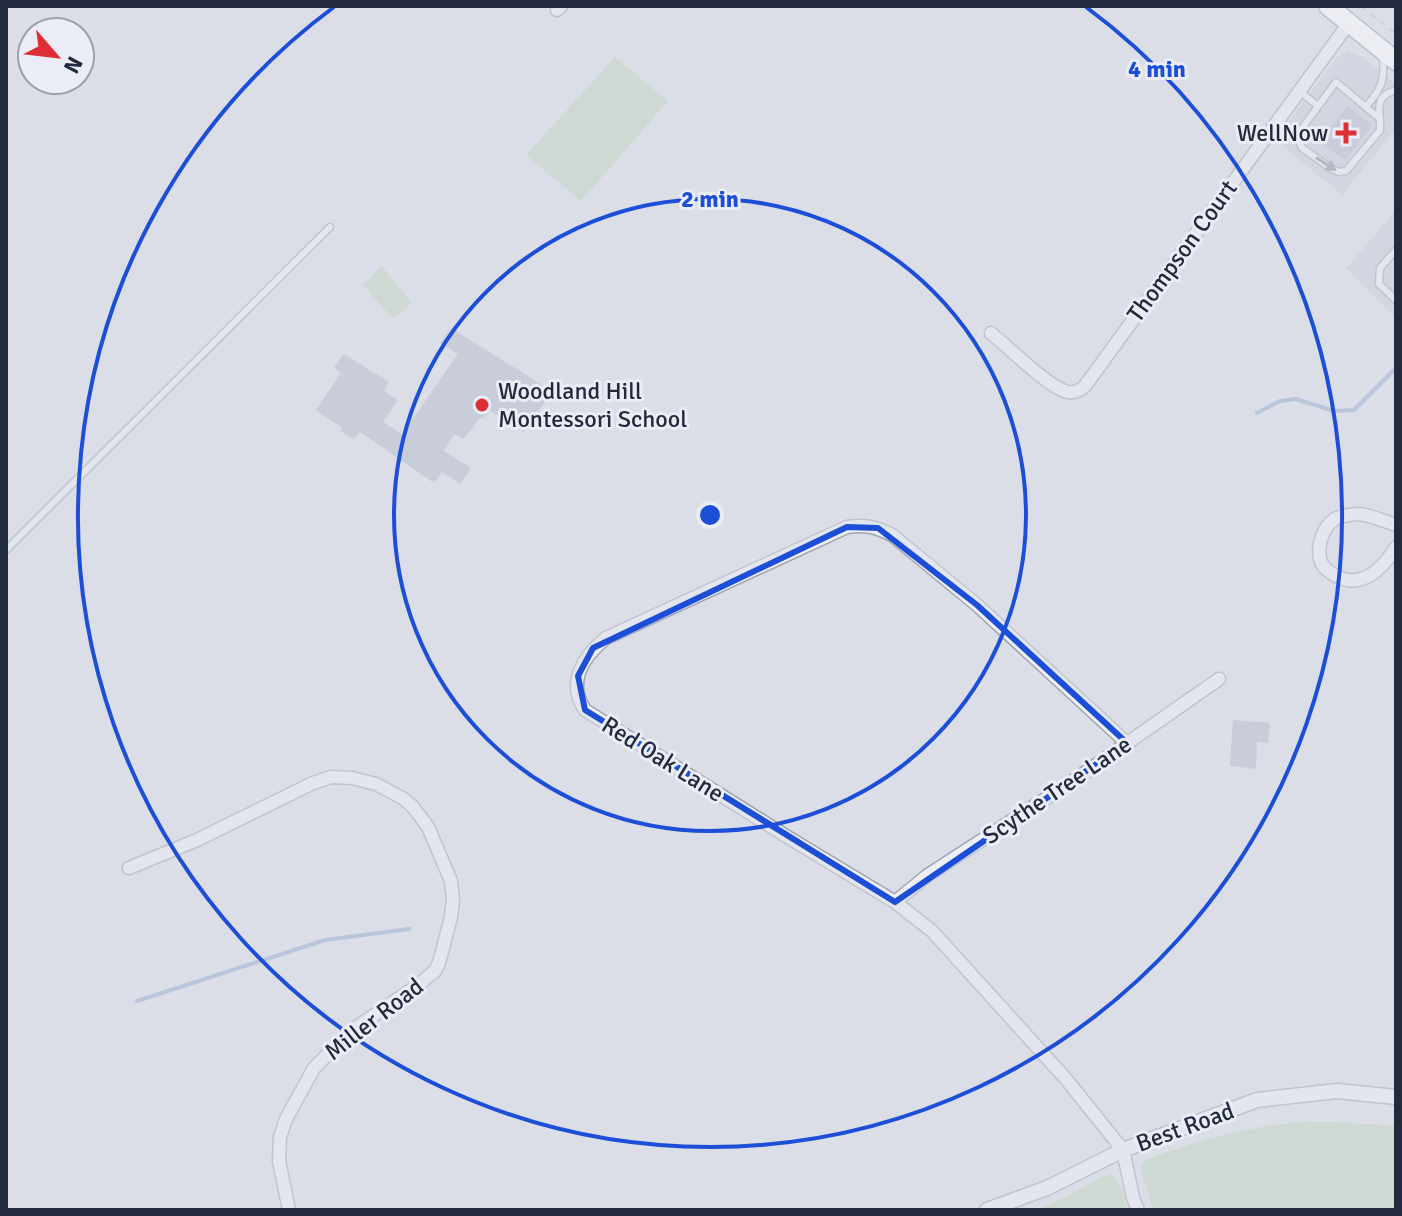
<svg xmlns="http://www.w3.org/2000/svg" width="1402" height="1216" font-family="Signika,sans-serif">
  <style>
    .built { fill: #c8cdd9 }
    .green { fill: #bed2bb }
    .lines { fill: none; stroke-linecap: round; stroke-linejoin: round }
    .stream { stroke: #91a7cc; stroke-width: 4 }
    .building { fill: #b4b9c7 }
    .service-casing { stroke: #a0a4b1; stroke-width: 9 }
    .minor-casing { stroke: #a0a4b1; stroke-width: 15 }
    .tertiary-casing { stroke: #a0a4b1; stroke-width: 17 }
    .primary-casing { stroke: #99a0b4; stroke-width: 21 }
    .path { stroke: #b9bcc5; stroke-width: 2; stroke-dasharray: 6 6; stroke-linecap: butt }
    .service { stroke: #eeeff5; stroke-width: 6 }
    .minor { stroke: #eeeff5; stroke-width: 12 }
    .tertiary { stroke: #eeeff5; stroke-width: 14 }
    .primary { stroke: #fff; stroke-width: 18 }
    .oneway { fill: #888c9a }
    .marked { fill: none; stroke: #1d4ed8; stroke-width: 6; stroke-linejoin: round }
    .ring { fill: none; stroke: #1d4ed8; stroke-width: 4 }
    .poi-dot { fill: #dc3036; stroke: #eaedf5; stroke-width: 3 }
    .labels { text-anchor: middle; dominant-baseline: central; stroke-width: 6; stroke-linejoin: round; paint-order: stroke }
    .poi-label { font-size: 24px; fill: #232a3e; stroke: #eaedf5; text-anchor: end }
    .street-label { font-size: 24px; fill: #232a3e; stroke: #eaedf5 }
    .centre { fill: #1d4ed8; stroke: #eaedf5; stroke-width: 4 }
    .ring-label { font-size: 24px; text-anchor: middle; font-weight: bold; fill: #1d4ed8; stroke: #eaedf5; stroke-width: 6; stroke-linejoin: round; paint-order: stroke }
  </style>
  <rect width="100%" height="100%" fill="#dbdee7"/>
  <path class="built" d="M 1348,50 L 1367,60 L 1396,84 L 1396,129 L 1342,195 L 1283,146 L 1284,128 L 1335,59 Z
    M 1396,210 L 1396,318 L 1346,268 Z"/>
  <path class="green" d="M 615,57 L 668,101 L 581,201 L 526,155 Z
    M 382,266 L 412,303 L 393,319 L 363,285 Z
    M 1335,1122 L 1396,1126 L 1396,1210 L 1153,1210 L 1141,1170 L 1143,1163 L 1148,1159 C 1194,1142 1241,1128 1290,1123 C 1305,1121 1320,1122 1335,1122 Z
    M 1111,1175 C 1123,1182 1124,1198 1127,1210 L 1107,1210 L 1105,1208 L 1097,1210 L 1038,1210 L 1075,1192 L 1102,1176 Z"/>
  <g class="lines">
    <path class="stream" d="M 1257,413 L 1280,401 L 1296,399 L 1334,411 L 1354,410 L 1396,368
      M 137,1001 L 325,940 L 409,929"/>
  </g>
  <path class="building" d="M 1347,106 L 1372,125 L 1345,161 L 1320,141 Z
    M 451,328 L 552,391 L 524,432 L 490,411 L 483,419 L 480,418 L 464,439 L 454,434 L 444,451 L 471,468 L 460,484 L 442,472 L 434,483 L 360,432 L 354,439 L 340,431 L 342,428 L 316,410 L 341,373 L 334,368 L 344,354 L 389,382 L 384,391 L 398,400 L 383,422 L 402,434 L 458,354 L 440,343 Z
    M 1233,720 L 1270,723 L 1268,743 L 1257,742 L 1256,769 L 1230,766 Z"/>
  <g class="lines">
    <g class="service-casing">
      <path id="service" d="M 1299,91 L 1318,106
        M 1366,106 C 1381,91 1385,79 1383,58
        M 1380,119 L 1336,82 L 1297,135 L 1302,148 L 1332,169 L 1339,172 L 1346,171 L 1380,130 C 1381,111 1372,97 1396,90
        M 1396,250 L 1380,268 L 1379,284 L 1396,300
        M 6,550 L 330,227"/>
    </g>
    <g class="minor-casing">
      <path id="minor" d="M 557,10 L 561,6
        M 991,333 C 1007,346 1050,389 1068,392 C 1075,393 1079,391 1085,386 L 1349,23
        M 1396,525 C 1384,521 1372,516 1360,514 C 1354,514 1340,516 1335,519 C 1322,527 1315,550 1322,564 C 1324,569 1331,573 1336,576 C 1362,590 1383,568 1396,547
        M 1127,743 L 977,605 L 892,535 C 876,527 865,524 847,527 L 606,638 C 584,656 566,682 585,710 L 786,836 L 895,902 L 932,931 L 1066,1079 L 1123,1150 L 1133,1198 L 1138,1210
        M 129,868 L 197,840 L 313,783 L 331,777 L 352,778 L 376,784 L 404,799 L 413,807 L 428,827 L 451,881 L 453,899 L 451,917 L 439,963 L 435,971 L 418,985 L 351,1031 L 314,1068 L 286,1119 L 280,1137 L 279,1161 L 289,1210
        M 895,902 L 928,875 L 1076,779 L 1219,679"/>
    </g>
    <g class="tertiary-casing">
      <path id="tertiary" d="M 987,1210 L 1047,1188 L 1123,1150 L 1257,1100 L 1337,1091 L 1396,1097"/>
    </g>
    <g class="primary-casing">
      <path id="primary" d="M 1328,6 L 1396,61"/>
    </g>
    <path class="path" d="M 1361,6 L 1396,34"/>
    <use href="#service" class="service"/>
    <use href="#minor" class="minor"/>
    <use href="#tertiary" class="tertiary"/>
    <use href="#primary" class="primary"/>
  </g>
  <defs><path id="oneway-solid" d="M-6-.8H1V-3.2L6.5 0L1 3.2V.8H-6Z" transform="scale(2)"/></defs>
  <use class="oneway" href="#oneway-solid" transform="translate(1326 164) rotate(33)"/>
  <path d="M0 0H1402V1216H0ZM 847,527 L 878,528 L 977,605 L 1127,743 L 895,902 L 585,710 L 578,676 L 593,648 Z" fill="#dbdee7" fill-opacity=".55" fill-rule="evenodd"/>
  <path class="marked" d="M 847,527 L 878,528 L 977,605 L 1127,743 L 895,902 L 585,710 L 578,676 L 593,648 Z"/>
  <g class="ring">
    <circle cx="710" cy="515" r="316"/>
    <path d="M1086 7A632 632 0 1 1 334 7"/>
  </g>
  <g class="poi-dot">
    <path d="M1342 121h8v8h8v8h-8v8h-8v-8h-8v-8h8z"/>
    <circle cx="482" cy="405" r="8"/>
  </g>
  <g class="labels">
    <g class="poi-label">
      <text x="1328" y="133">WellNow</text>
      <text x="498" y="391" text-anchor="start">Woodland Hill<tspan x="498" dy="28">Montessori School</tspan></text>
    </g>
    <g class="street-label">
      <text transform="translate(1182 251) rotate(-54)">Thompson Court</text>
      <text transform="translate(663 759) rotate(32)">Red Oak Lane</text>
      <text transform="translate(1057 790) rotate(-34)">Scythe Tree Lane</text>
      <text transform="translate(374 1019) rotate(-38)">Miller Road</text>
      <text transform="translate(1185 1127) rotate(-20)">Best Road</text>
    </g>
  </g>
  <circle cx="710" cy="515" r="12" class="centre"/>
  <g class="ring-label">
    <text x="1157" y="77">4 min</text>
    <text x="710" y="207">2 min</text>
  </g>
  <rect width="1402" height="1216" fill="none" stroke="#232a3e" stroke-width="16"/>
  <g transform="translate(56 56) rotate(118)"><circle r="38" fill="#eaedf5" stroke="#9a9fac" stroke-width="2"/>
  <path d="M0-6L14 30L0 20L-14 30Z" fill="#dc3036"/>
  <text y="-12" font-size="22" font-weight="bold" text-anchor="middle" fill="#232a3e">N</text>
  </g>
</svg>
